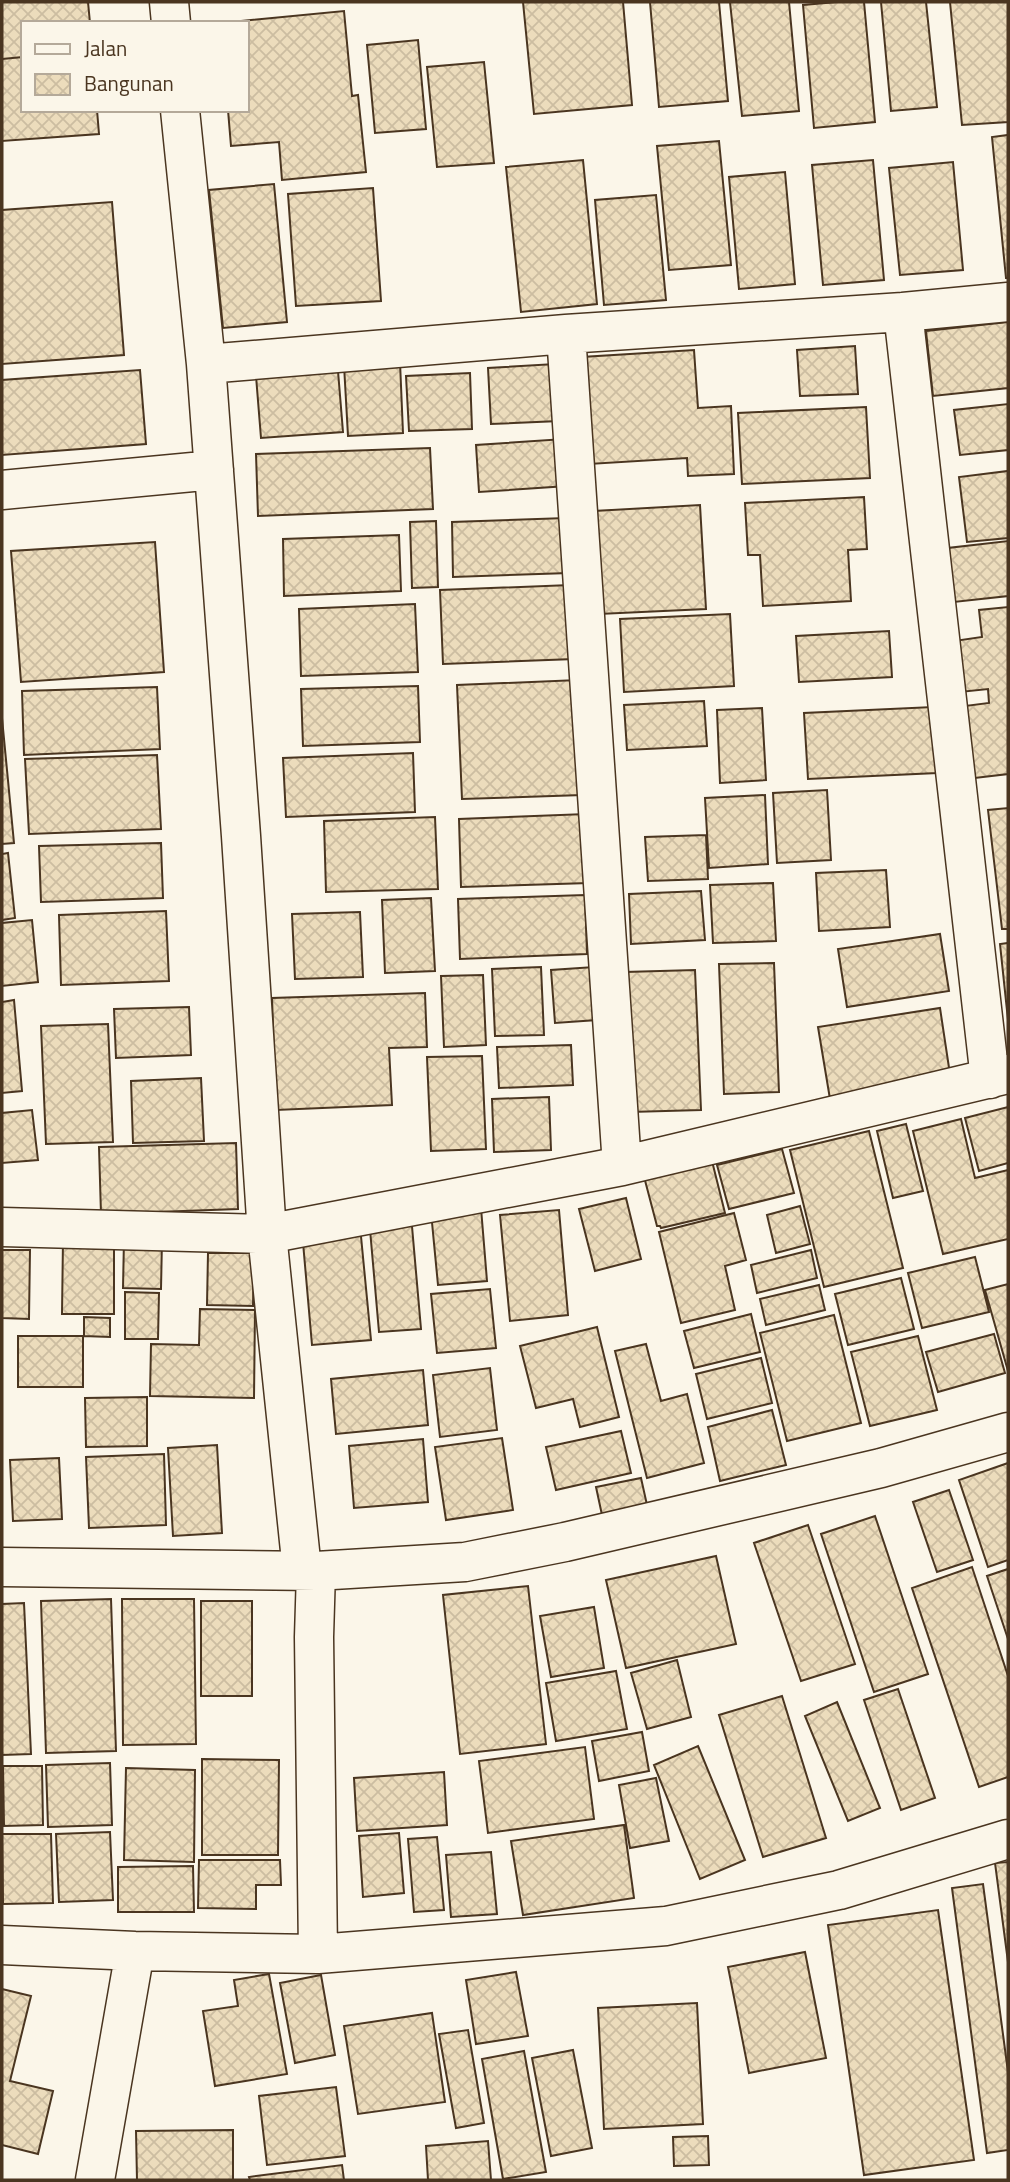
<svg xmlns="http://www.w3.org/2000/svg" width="1010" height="2182" font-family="'Titillium Web',sans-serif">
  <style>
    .building { fill: url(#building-cross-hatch); stroke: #4a3520; stroke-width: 2 }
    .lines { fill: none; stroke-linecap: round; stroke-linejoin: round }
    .minor-casing { stroke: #4a3520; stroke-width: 41 }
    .minor { stroke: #fbf6e9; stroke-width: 38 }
  </style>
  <defs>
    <pattern id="building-cross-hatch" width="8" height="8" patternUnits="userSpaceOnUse" patternTransform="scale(1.75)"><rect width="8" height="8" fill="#ecdcbc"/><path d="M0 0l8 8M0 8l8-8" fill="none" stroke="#ccbda1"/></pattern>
  </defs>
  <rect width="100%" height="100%" fill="#fbf6e9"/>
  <path class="building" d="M 2,2 L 88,2 L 90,23 L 23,23 L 23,57 L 2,59 Z
    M 523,2 L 623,2 L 632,105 L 534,114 Z
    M 650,2 L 719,2 L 728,101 L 659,107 Z
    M 730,2 L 789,2 L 799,111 L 742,116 Z
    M 837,2 L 864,2 L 875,122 L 814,128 L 803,5 Z
    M 881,2 L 926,2 L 937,107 L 891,111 Z
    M 950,2 L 1008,2 L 1008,122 L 962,125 Z
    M 344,11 L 352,96 L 358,95 L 366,172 L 282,180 L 279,142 L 231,146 L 228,110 L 247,110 L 247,23 L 221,23 Z
    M 418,40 L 426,129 L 375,133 L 367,45 Z
    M 23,57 L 23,110 L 97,110 L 99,134 L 2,141 L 2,59 Z
    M 484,62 L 494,163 L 437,167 L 427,67 Z
    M 1008,135 L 1008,278 L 1006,278 L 992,137 Z
    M 719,141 L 731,265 L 669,270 L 657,146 Z
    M 583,160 L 597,304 L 521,312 L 506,167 Z
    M 873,160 L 884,280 L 823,285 L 812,165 Z
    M 953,162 L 963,270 L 900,275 L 889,168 Z
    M 785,172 L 795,284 L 739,289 L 729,177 Z
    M 274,184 L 287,322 L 223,328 L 209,190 Z
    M 373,188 L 381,301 L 296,306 L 288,194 Z
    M 656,195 L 666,300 L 604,305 L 595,200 Z
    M 112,202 L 124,355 L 2,364 L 2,210 Z
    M 1008,322 L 1008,388 L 933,396 L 926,331 Z
    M 855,346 L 858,394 L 800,396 L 797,350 Z
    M 694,350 L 698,408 L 731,406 L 734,474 L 688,476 L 687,458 L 589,464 L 582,357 Z
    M 400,362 L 403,433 L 348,436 L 344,365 Z
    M 555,364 L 559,421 L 491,424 L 488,368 Z
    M 140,370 L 146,444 L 2,455 L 2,380 Z
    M 338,371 L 343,432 L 261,438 L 256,376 Z
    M 470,373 L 472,429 L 409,431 L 406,376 Z
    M 1008,404 L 1008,450 L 960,455 L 954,410 Z
    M 866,407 L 870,478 L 742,484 L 738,413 Z
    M 564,439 L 567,486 L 479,492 L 476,445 Z
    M 430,448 L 433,509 L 258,516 L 256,454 Z
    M 1008,471 L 1008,538 L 967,542 L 959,477 Z
    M 864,497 L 867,549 L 848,550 L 851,601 L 763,606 L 760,555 L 748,555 L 745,503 Z
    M 700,505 L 706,609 L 599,614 L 594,511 Z
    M 566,518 L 569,573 L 453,577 L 452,522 Z
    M 436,521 L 438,587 L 412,588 L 410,522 Z
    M 399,535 L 401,591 L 284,596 L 283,539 Z
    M 1008,541 L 1008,596 L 954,602 L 948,548 Z
    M 155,542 L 164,672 L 21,682 L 11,551 Z
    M 570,585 L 574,659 L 443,664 L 440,590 Z
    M 415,604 L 418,672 L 301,676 L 299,609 Z
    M 1008,607 L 1008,774 L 958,780 L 949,708 L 989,703 L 988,689 L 960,692 L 954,641 L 982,637 L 979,610 Z
    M 730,614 L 734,686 L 624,692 L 620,619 Z
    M 889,631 L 892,677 L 799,682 L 796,636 Z
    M 578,680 L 582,795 L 462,799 L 457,685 Z
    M 418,686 L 420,742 L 303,746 L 301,689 Z
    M 157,687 L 160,749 L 24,755 L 22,691 Z
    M 704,701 L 707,746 L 627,750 L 624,705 Z
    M 933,707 L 937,773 L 808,779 L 804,713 Z
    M 762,708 L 766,780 L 720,783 L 717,710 Z
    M 2,718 L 14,843 L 2,844 Z
    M 413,753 L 415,812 L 286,817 L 283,758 Z
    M 157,755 L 161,829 L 29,834 L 25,759 Z
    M 827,790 L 831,860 L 777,863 L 773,793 Z
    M 765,795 L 768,864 L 709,868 L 705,798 Z
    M 1008,808 L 1008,929 L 1002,929 L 988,810 Z
    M 586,814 L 589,883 L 461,887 L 459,819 Z
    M 435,817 L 438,889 L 326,892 L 324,821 Z
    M 706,835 L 708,879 L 648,881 L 645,837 Z
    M 161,843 L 163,898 L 41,902 L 39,846 Z
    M 8,853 L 15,918 L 2,920 L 2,854 Z
    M 886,870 L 890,927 L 819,931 L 816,873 Z
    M 773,883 L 776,941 L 713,943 L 710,885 Z
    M 701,891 L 705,940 L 631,944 L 629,894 Z
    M 585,895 L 587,954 L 460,959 L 458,899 Z
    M 431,898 L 435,971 L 385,973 L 382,900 Z
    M 166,911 L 169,981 L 61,985 L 59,915 Z
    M 360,912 L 363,977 L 295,979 L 292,914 Z
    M 32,920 L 38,982 L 2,986 L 2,923 Z
    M 940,934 L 949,991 L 847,1007 L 838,949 Z
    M 1008,943 L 1008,1020 L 1000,944 Z
    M 774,963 L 779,1092 L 724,1094 L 719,964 Z
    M 541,967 L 544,1035 L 495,1036 L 492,969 Z
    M 594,967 L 597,1020 L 555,1023 L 551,970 Z
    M 695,970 L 701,1110 L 630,1112 L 625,972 Z
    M 483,975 L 486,1045 L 444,1047 L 441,976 Z
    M 425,993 L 427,1047 L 389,1048 L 392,1105 L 276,1110 L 272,998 Z
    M 14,1000 L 22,1091 L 2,1093 L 2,1002 Z
    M 189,1007 L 191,1055 L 116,1058 L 114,1009 Z
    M 940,1008 L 951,1081 L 830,1099 L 818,1027 Z
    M 108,1024 L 113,1142 L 46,1144 L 41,1026 Z
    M 571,1045 L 573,1085 L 499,1088 L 497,1047 Z
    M 482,1056 L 486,1149 L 431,1151 L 427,1057 Z
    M 201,1078 L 204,1141 L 133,1143 L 131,1081 Z
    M 549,1097 L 551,1150 L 494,1152 L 492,1099 Z
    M 1008,1107 L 1008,1163 L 979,1171 L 965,1118 Z
    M 32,1110 L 38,1160 L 2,1163 L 2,1113 Z
    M 961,1119 L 975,1178 L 1008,1170 L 1008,1239 L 943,1254 L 913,1131 Z
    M 906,1124 L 923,1191 L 893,1198 L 877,1131 Z
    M 869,1131 L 903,1268 L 824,1287 L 790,1150 Z
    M 236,1143 L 238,1209 L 101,1214 L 99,1147 Z
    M 782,1149 L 794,1193 L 729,1209 L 717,1165 Z
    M 710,1153 L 725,1213 L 661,1228 L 660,1226 L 657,1226 L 642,1169 Z
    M 626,1198 L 641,1259 L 595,1271 L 579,1209 Z
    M 800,1206 L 810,1244 L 776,1253 L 767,1215 Z
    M 481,1208 L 487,1281 L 438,1285 L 431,1212 Z
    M 559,1210 L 568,1315 L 510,1321 L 500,1215 Z
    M 734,1213 L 746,1260 L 725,1266 L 735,1310 L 681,1323 L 659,1232 Z
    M 411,1215 L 421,1329 L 379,1332 L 369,1218 Z
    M 360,1226 L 371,1340 L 312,1345 L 302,1231 Z
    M 124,1239 L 162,1240 L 161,1289 L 123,1288 Z
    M 63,1240 L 114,1241 L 114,1314 L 62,1314 Z
    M 2,1250 L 30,1250 L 29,1319 L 2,1318 Z
    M 811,1250 L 817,1278 L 757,1293 L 751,1265 Z
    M 208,1253 L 254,1253 L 253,1306 L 207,1305 Z
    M 975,1257 L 989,1312 L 922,1328 L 908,1273 Z
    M 901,1278 L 914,1329 L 848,1345 L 835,1294 Z
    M 1008,1284 L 1008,1371 L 985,1290 Z
    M 819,1285 L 825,1310 L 766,1325 L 760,1299 Z
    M 490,1289 L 496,1348 L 437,1353 L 431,1294 Z
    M 125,1292 L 159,1293 L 158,1339 L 125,1339 Z
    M 200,1309 L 255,1310 L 254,1398 L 150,1396 L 151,1344 L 199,1345 Z
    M 751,1314 L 760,1352 L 694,1368 L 684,1331 Z
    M 834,1315 L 861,1423 L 787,1441 L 760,1333 Z
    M 84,1317 L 110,1318 L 110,1337 L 84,1336 Z
    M 597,1327 L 619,1417 L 580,1427 L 573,1399 L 536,1408 L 520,1346 Z
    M 994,1334 L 1005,1373 L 938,1392 L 926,1352 Z
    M 18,1336 L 83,1336 L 83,1387 L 18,1387 Z
    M 918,1336 L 937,1410 L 870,1426 L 851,1352 Z
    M 646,1344 L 661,1401 L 687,1394 L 704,1463 L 647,1478 L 615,1351 Z
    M 761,1358 L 772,1403 L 707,1419 L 696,1374 Z
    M 490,1368 L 497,1430 L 440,1437 L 433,1375 Z
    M 423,1370 L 428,1425 L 336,1434 L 331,1379 Z
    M 147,1397 L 147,1446 L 86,1447 L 85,1398 Z
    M 772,1410 L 786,1465 L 720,1481 L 708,1427 Z
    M 621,1431 L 631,1473 L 556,1490 L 546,1447 Z
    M 502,1438 L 513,1510 L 446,1520 L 435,1447 Z
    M 423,1439 L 428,1502 L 354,1508 L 349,1446 Z
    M 217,1445 L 222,1533 L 173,1536 L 168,1448 Z
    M 164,1454 L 166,1525 L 89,1528 L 86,1457 Z
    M 59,1458 L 62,1519 L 13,1521 L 10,1460 Z
    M 1008,1463 L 1008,1560 L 988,1567 L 959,1480 Z
    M 641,1478 L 647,1505 L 602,1515 L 596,1487 Z
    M 949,1490 L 973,1560 L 937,1572 L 913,1502 Z
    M 875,1516 L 928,1674 L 874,1692 L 821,1534 Z
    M 808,1525 L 855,1664 L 801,1681 L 754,1543 Z
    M 716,1556 L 736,1644 L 626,1668 L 606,1580 Z
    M 972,1567 L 1008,1676 L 1008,1777 L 979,1787 L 912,1588 Z
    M 1008,1569 L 1008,1639 L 987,1576 Z
    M 528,1586 L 546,1744 L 460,1754 L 443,1595 Z
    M 111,1599 L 116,1751 L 46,1753 L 41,1601 Z
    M 122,1599 L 194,1599 L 196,1744 L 123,1745 Z
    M 201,1601 L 252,1601 L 252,1696 L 201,1696 Z
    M 24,1603 L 31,1754 L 2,1755 L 2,1604 Z
    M 594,1607 L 604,1668 L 551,1677 L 540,1616 Z
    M 677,1660 L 691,1717 L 647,1729 L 631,1673 Z
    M 616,1671 L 627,1729 L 556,1741 L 546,1683 Z
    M 898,1689 L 935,1798 L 901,1810 L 864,1700 Z
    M 782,1696 L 826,1838 L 763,1857 L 719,1715 Z
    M 837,1702 L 880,1808 L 848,1821 L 805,1716 Z
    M 642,1732 L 649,1771 L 599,1781 L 592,1741 Z
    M 698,1746 L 745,1860 L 700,1879 L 654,1765 Z
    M 585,1747 L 594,1819 L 488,1833 L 479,1761 Z
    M 202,1759 L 279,1760 L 278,1855 L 202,1855 Z
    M 110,1763 L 112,1825 L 48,1827 L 46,1765 Z
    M 3,1766 L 42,1766 L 43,1825 L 4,1826 Z
    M 126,1768 L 195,1770 L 194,1862 L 124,1860 Z
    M 444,1772 L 447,1825 L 357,1831 L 354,1778 Z
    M 656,1778 L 669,1841 L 630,1848 L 619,1785 Z
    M 624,1825 L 634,1898 L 523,1915 L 511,1841 Z
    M 110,1832 L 113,1900 L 59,1902 L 56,1834 Z
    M 399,1833 L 404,1893 L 363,1897 L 359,1836 Z
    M 2,1834 L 51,1834 L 53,1903 L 3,1904 Z
    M 437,1837 L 444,1910 L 414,1912 L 408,1839 Z
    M 491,1852 L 497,1914 L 451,1917 L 446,1855 Z
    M 199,1860 L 280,1860 L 281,1885 L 256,1885 L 256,1909 L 198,1908 Z
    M 1008,1862 L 1008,1962 L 995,1863 Z
    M 193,1866 L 194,1912 L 118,1912 L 118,1867 Z
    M 983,1884 L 1008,2072 L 1008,2150 L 987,2153 L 952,1888 Z
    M 938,1910 L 974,2160 L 864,2175 L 828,1925 Z
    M 805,1952 L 826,2058 L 749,2073 L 728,1967 Z
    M 516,1972 L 528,2036 L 476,2044 L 466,1980 Z
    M 269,1974 L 287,2074 L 215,2086 L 203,2011 L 238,2006 L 234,1980 Z
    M 321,1975 L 335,2055 L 295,2063 L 280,1983 Z
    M 2,1989 L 31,1996 L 10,2081 L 53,2091 L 38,2154 L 2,2145 Z
    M 697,2003 L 703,2124 L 604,2129 L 598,2008 Z
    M 432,2013 L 445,2102 L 358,2114 L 344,2026 Z
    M 468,2030 L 484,2123 L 456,2128 L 439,2034 Z
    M 573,2050 L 592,2148 L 551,2156 L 532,2058 Z
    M 524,2051 L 546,2172 L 503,2179 L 482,2059 Z
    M 336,2087 L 345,2156 L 267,2165 L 259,2096 Z
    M 233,2130 L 233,2180 L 137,2180 L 136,2131 Z
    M 708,2136 L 709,2165 L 674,2166 L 673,2137 Z
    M 488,2141 L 491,2180 L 428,2180 L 426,2146 Z
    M 342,2165 L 344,2180 L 250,2180 L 249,2177 Z"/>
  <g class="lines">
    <g class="minor-casing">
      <path id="minor" d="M 169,2 L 171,23
        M 180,110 L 206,364 L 241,836 L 267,1234 L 302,1570
        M 903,312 L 990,1079
        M 566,334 L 622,1166
        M 206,364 L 566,334 L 903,312 L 1008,302
        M 2,490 L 214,470
        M 2,1227 L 267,1234 L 622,1166 L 1008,1074
        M 2,1567 L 316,1571 L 465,1562 L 565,1542 L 881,1468 L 1008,1432
        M 316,1571 L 314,1637 L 318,1954
        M 2,1945 L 135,1951 L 318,1954 L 666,1926 L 839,1890 L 1008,1839
        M 95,2180 L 135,1951"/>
    </g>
    <use href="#minor" class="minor"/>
  </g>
  <rect width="1010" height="2182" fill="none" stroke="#4a3520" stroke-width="7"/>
  <rect x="21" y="21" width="228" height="91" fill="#fbf6e9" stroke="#b4a999" stroke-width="2"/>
  <rect x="35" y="44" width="35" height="10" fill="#fbf6e9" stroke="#b4a999" stroke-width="2"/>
  <text x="84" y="56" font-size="21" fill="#4a3520">Jalan</text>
  <rect x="35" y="74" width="35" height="21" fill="url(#building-cross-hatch)" stroke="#b4a999" stroke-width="2"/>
  <text x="84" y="91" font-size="21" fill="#4a3520">Bangunan</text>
</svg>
